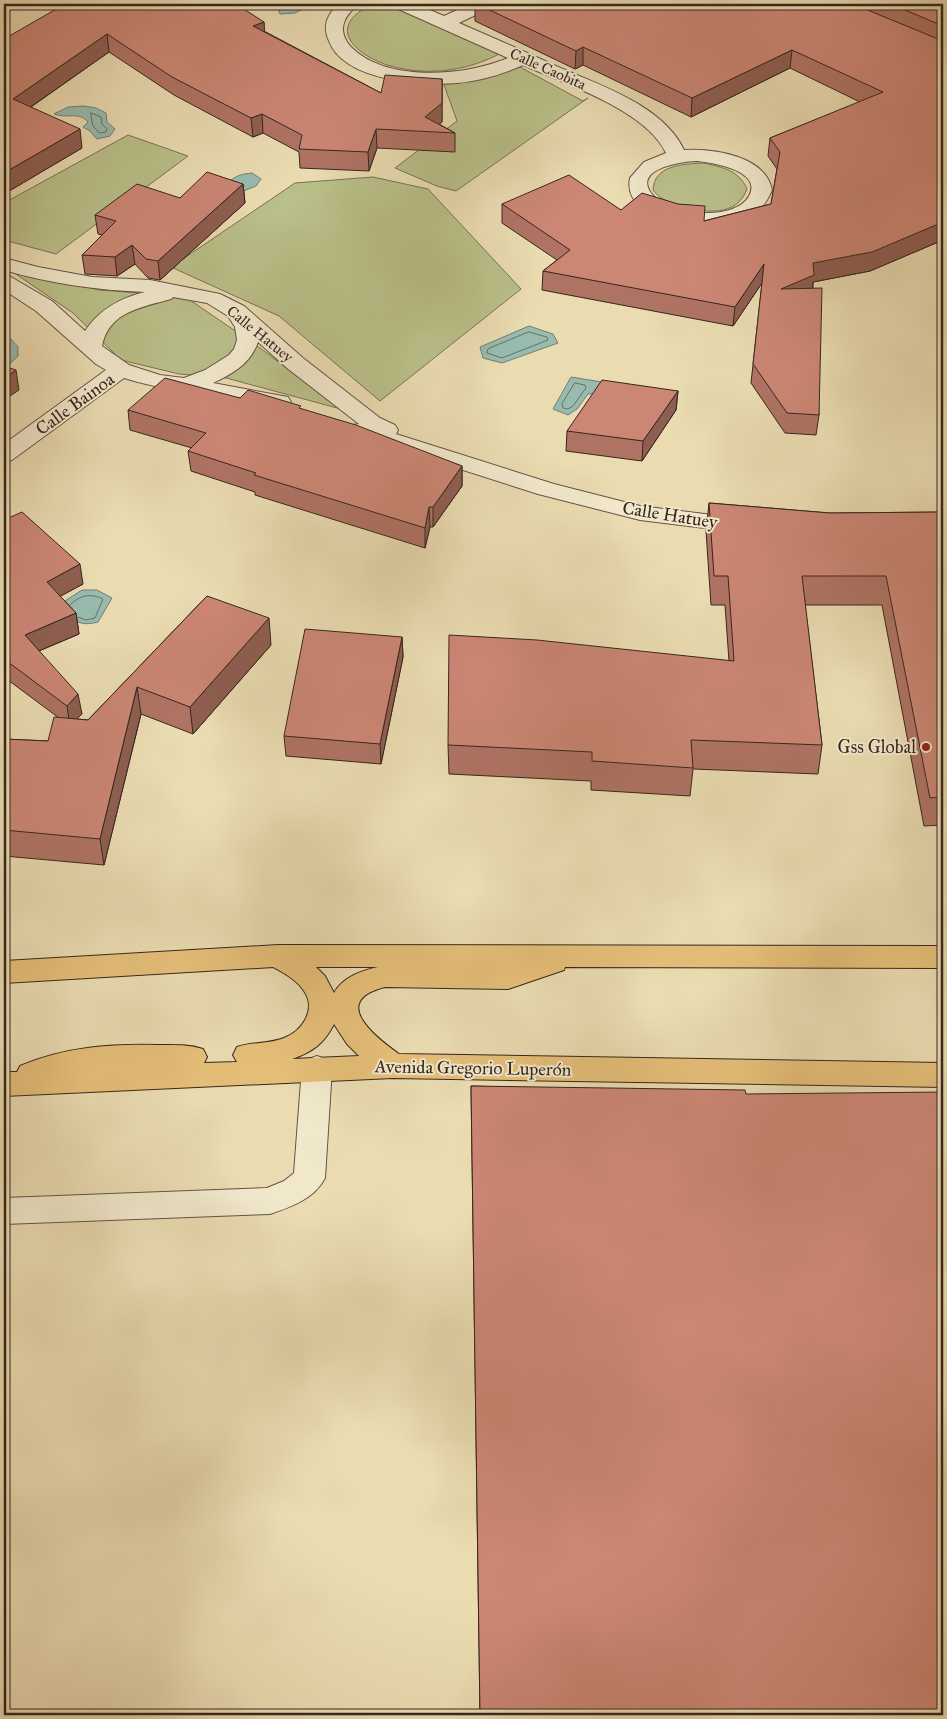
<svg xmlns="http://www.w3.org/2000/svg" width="947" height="1719" font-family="'IM FELL Great Primer',serif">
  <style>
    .green { fill: #babf89; stroke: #787254 }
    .water { fill: #98bbaf; stroke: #717f75 }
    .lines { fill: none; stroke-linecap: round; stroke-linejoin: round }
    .shore { stroke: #687066; stroke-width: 1 }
    .minor-casing { stroke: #645343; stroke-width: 2 }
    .major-casing { stroke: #37261e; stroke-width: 2 }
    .minor { fill: #f1e8cc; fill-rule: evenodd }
    .major { fill: #e5be78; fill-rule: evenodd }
    .wall { fill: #af7364; stroke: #37261e }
    .shaded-wall { fill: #8e5e51; stroke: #37261e }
    .building { fill: #cb8674; stroke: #37261e }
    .poi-dot { fill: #8f2418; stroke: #f1e8cc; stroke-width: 2 }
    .labels { text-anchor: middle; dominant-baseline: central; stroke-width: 4; stroke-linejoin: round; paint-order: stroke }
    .far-street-label { font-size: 15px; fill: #37261e; stroke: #f1e8cc }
    .street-label { font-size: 18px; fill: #37261e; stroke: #f1e8cc }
    .poi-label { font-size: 18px; fill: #37261e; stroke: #f1e8cc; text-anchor: end }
  </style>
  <rect width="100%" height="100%" fill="#eadbb1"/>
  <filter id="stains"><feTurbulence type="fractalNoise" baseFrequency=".004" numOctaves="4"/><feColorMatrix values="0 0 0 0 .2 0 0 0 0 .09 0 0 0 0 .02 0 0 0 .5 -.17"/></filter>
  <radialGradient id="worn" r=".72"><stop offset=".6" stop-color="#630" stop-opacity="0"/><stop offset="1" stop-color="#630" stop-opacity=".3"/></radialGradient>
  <path class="green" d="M 373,4 L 388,4 L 501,53 C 471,69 438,75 404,69 C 367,64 316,30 373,4 Z
    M 518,66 L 583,101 L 588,98 L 456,191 L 437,186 L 395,168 L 457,121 L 443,82 Z
    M 128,135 L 188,156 L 56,254 L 4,240 L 4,203 Z
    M 703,163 C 722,167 739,170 747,189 C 737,217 705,213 683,206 C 670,202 661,201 653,190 C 654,165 683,164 703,163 Z
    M 373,177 L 428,189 L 521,289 L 380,401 L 279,316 L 171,267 L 295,183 Z
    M 7,268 L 99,290 L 184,296 L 256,345 L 341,409 L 226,378 L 179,374 L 121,360 L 73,313 Z"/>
  <path class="water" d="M 282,4 L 313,4 L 295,13 L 280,14 L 277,6 Z
    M 84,106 L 96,108 L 106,113 L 107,122 L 115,129 L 110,136 L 97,139 L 90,131 L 83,127 L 88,122 C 79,111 66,119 54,114 L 68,107 Z
    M 252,173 L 261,179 L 256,186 L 236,194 L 222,188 C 232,178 238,174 252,173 Z
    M 529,326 L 553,334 L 558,343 L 502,363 L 483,358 L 480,347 Z
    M 4,338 L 11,339 L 18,347 L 18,356 L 12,362 L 4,365 Z
    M 571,377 L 608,383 L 612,392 L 588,394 L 577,409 L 568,415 L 553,409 Z
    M 82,590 L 97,590 L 112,598 L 98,622 C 83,626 76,623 65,613 L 65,601 Z"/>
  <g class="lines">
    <path class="shore" d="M 91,113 L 101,117 L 102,124 L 107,129 L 106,132 L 99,133 L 93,126 Z
      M 529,332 L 547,337 L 548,340 L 502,358 L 487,353 L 488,349 Z
      M 575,383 L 585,385 L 586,388 L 573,406 L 568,409 L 563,408 L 562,404 Z
      M 70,605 C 80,595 90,593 103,599 L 95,618 L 86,620 L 78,617"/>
    <g class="minor-casing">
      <path id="minor" d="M 338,4 L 357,4 C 353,10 346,15 344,23 C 341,31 345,41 351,47 C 387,83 465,76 508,58 L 396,8 L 393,4 L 416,4 L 444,16 L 470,4 L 493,4 L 490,8 L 459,23 C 491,37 524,51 556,66 C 599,85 663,105 684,150 C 713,148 766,156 772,190 C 768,199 763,209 754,214 C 725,231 620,228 630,178 L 644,162 L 666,153 C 646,110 565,84 523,65 C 503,74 480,81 457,83 C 421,86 344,81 329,41 C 322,26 327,16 338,4 ZM 698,161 C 714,163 763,171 749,196 C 735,222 668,216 651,193 C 633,168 684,161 698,161 Z
        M 4,258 L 38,267 L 92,277 L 150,280 L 220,294 L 244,306 L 303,358 L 380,418 L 395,425 L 398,430 L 396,434 L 554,484 L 640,506 L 745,519 L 753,521 L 757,526 L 753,531 L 745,533 L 640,520 L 538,494 L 353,435 L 350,430 L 353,425 L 359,424 L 287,368 L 258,342 C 251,363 233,374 213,383 L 288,397 L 291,402 L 288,407 C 273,410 257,403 242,400 C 202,394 163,390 124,378 L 12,460 L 4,462 L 4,444 L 106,370 L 96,364 L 36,311 L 4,290 L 4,275 L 11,277 L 52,301 L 85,331 C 100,309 120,298 145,292 C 97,290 51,284 4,270 ZM 173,297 L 207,303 L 228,316 L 235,327 L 237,340 L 234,349 L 229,355 L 205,370 L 184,378 L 160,375 L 129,365 L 102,346 C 109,311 143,307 171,299 Z
        M 317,1056 L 328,1060 L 332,1068 L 325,1178 C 314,1199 291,1207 270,1214 L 4,1224 L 4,1198 L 267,1188 L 284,1181 L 294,1173 L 302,1068 L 306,1060 Z"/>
    </g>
    <g class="major-casing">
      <path id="major" d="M 278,945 L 943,946 L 943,968 L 565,967 L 564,970 L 508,989 L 385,987 C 329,1001 375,1037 399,1054 L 943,1063 L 943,1087 L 393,1078 L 4,1096 L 4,1072 L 17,1072 L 20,1066 C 65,1047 109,1044 157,1045 C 172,1045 188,1044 203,1049 L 207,1057 L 204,1063 L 237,1062 L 233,1055 L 237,1047 C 252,1042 269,1044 284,1038 C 302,1031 317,1010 304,991 C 297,980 284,973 273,967 L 4,983 L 4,961 ZM 316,967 L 378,967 C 361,971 343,977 334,993 L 325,976 ZM 334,1024 L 347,1044 L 359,1056 L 292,1059 C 312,1052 324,1044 334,1024 Z"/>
    </g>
    <use href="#minor" class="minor"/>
    <use href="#major" class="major"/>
  </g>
  <path class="wall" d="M 475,4 L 943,4 L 943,240 L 870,271 L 813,282 L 813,288 L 819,415 L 816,435 L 785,433 L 751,383 L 762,283 L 733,326 L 542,290 L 543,271 L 557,260 L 502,223 L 502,204 L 621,210 L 704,221 L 771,204 L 777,169 L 768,156 L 770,138 L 860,102 L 790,68 L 691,117 L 583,65 L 575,69 L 475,21 Z
    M 264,22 L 264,31 L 381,93 L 442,79 L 442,122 L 439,124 L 455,133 L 455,152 L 377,148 L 369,171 L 300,168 L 299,152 L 263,133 L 253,137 L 174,95 L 109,52 L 31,107 L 82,148 L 4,194 L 4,39 Z
    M 243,184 L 245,203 L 160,280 L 148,278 L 135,264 L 117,276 L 85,274 L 82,255 L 102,235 L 98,234 L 95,215 L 180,198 Z
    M 678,391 L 676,410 L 642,461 L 566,451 L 567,431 Z
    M 240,398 L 301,409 L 462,466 L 462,486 L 433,527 L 430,527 L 425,548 L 255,495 L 255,492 L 191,471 L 188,451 L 192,448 L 130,430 L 128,410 Z
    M 709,503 L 830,513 L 943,512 L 943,825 L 924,826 L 882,605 L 805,605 L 822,745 L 818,774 L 693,769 L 690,796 L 591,790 L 591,781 L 449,774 L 448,745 L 729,661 L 725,605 L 711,605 L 706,531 Z
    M 4,520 L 83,584 L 60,596 L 76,613 L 79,634 L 39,651 L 82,714 L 77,719 L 88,720 L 207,596 L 271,645 L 193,734 L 141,714 L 104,865 L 4,856 L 4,739 L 48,741 L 59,718 L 4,677 Z
    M 402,637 L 403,657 L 381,764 L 286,756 L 284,736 Z
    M 471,1086 L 746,1094 L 943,1715 L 480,1715 Z"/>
  <path class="shaded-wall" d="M 264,22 L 265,40 L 253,26 Z
    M 107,34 L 109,52 L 16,117 L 13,99 Z
    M 583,47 L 583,65 L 575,69 L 576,51 Z
    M 792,50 L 790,68 L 691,117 L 692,98 Z
    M 442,79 L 442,122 L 430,132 L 425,117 Z
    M 262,114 L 263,133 L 253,137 L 251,118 Z
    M 80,129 L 82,148 L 4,194 L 4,173 Z
    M 376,129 L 377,148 L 369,171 L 368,152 Z
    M 243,184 L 245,203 L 160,280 L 158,261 Z
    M 943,222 L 943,240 L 870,271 L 813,282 L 812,295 L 781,289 L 813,263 Z
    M 132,245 L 135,264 L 117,276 L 115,257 Z
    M 764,264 L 762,283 L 733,326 L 735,307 Z
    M 16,370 L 19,390 L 4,400 L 4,379 Z
    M 678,391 L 676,410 L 642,461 L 643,441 Z
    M 462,466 L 462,486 L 433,527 L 433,507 Z
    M 429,507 L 430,527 L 425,548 L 425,528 Z
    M 80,564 L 83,584 L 50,602 L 47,582 Z
    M 76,613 L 79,634 L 29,655 L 25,635 Z
    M 269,618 L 271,645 L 193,734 L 190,707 Z
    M 402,637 L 403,657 L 381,764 L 380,744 Z
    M 137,687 L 141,714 L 104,865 L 100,839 Z
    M 78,694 L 82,714 L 70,726 L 67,706 Z"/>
  <path class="building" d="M 65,4 L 236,4 L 264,22 L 253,26 L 381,93 L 385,75 L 442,79 L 442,103 L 425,117 L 455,133 L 376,129 L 368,152 L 299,149 L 302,135 L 262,114 L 251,118 L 172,77 L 107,34 L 13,99 L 80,129 L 4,173 L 4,39 Z
    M 477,4 L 853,4 L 943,41 L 943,222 L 872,252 L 813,263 L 814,275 L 781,289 L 822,288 L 819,415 L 787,413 L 753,364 L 764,264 L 735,307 L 543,271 L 570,250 L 502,204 L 569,175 L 621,210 L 642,193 L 678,204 L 705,206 L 704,221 L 771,204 L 780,152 L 770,138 L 883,92 L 792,50 L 692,98 L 583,47 L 576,51 Z
    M 891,4 L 943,4 L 943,26 Z
    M 207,172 L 243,184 L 158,261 L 146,259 L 132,245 L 115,257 L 82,255 L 116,221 L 95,215 L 137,184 L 180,198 Z
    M 4,366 L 16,370 L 4,379 Z
    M 165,378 L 240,398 L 248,390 L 301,406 L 299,408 L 356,425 L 462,466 L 433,507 L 429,507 L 425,528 L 254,475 L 256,473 L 188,451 L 206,433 L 128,410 Z
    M 602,380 L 678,391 L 643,441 L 567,431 Z
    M 709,503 L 830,513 L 943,512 L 943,797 L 930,798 L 886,576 L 802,576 L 822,745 L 691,740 L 693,768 L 592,761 L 592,752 L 448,745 L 449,635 L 537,640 L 734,661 L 728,576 L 714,576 Z
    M 22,512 L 80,564 L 47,582 L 76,613 L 25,635 L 78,694 L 67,706 L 4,659 L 4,520 Z
    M 207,596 L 269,618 L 190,707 L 137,687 L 100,839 L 4,830 L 4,739 L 48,741 L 54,717 L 88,720 Z
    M 305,629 L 402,637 L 380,744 L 284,736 Z
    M 471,1086 L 745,1090 L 746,1094 L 943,1092 L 943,1715 L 480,1715 Z"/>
  <circle class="poi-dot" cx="926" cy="747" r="5"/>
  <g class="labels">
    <g class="far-street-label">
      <text transform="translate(548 69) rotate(24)">Calle Caobita</text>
      <text transform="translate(260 334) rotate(39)">Calle Hatuey</text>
    </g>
    <g class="street-label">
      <text transform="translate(75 404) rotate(-36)">Calle Bainoa</text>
      <text transform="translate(670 515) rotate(9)">Calle Hatuey</text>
      <text transform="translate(473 1068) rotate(1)">Avenida Gregorio Luperón</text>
    </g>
    <g class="poi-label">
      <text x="916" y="747">Gss Global</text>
    </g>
  </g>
  <rect width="947" height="1719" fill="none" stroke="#eadbb1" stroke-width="20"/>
  <rect x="5" y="5" width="937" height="1709" fill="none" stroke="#37261e" stroke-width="2.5"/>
  <rect x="10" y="10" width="927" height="1699" fill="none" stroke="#37261e"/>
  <rect width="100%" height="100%" filter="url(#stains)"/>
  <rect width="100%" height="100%" fill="url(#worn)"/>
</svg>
